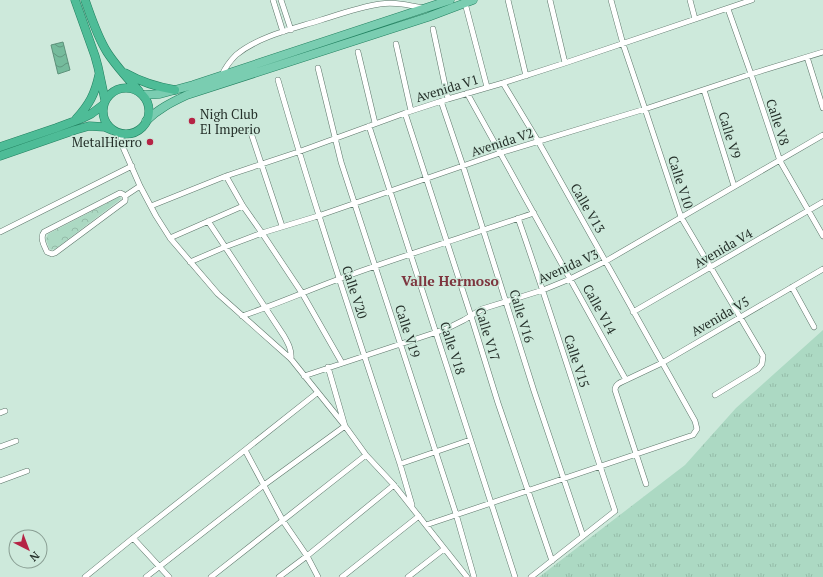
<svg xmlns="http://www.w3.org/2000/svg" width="823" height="577" font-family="'PT Serif',serif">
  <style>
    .grass { fill: url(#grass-tufts) }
    .park { fill: url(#park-crowns) }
    .water { fill: url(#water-waves); stroke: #5d917a }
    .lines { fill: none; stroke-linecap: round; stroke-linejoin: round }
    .minor-casing { stroke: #5d766a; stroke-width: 6 }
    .primary-casing { stroke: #228160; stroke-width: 9 }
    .trunk-casing { stroke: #228160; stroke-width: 9 }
    .minor { stroke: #fff; stroke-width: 5 }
    .primary { stroke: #7acdb1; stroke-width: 8 }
    .trunk { stroke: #4ebc97; stroke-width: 8 }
    .poi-dot { fill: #b52445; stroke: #cde9db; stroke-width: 1.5 }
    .labels { text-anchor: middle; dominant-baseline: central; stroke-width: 3; stroke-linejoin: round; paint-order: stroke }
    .street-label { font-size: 13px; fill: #25302a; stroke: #cde9db }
    .poi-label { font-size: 13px; fill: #25302a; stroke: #cde9db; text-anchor: start }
    .neighbourhood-label { font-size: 14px; font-weight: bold; fill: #7d353e; stroke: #cde9db }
  </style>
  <defs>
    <pattern id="grass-tufts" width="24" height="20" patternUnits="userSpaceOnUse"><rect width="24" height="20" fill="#acd9c3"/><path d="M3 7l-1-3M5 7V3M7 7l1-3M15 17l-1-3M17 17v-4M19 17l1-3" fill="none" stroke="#94bba8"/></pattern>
    <pattern id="park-crowns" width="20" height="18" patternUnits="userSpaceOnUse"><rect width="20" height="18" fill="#acd9c3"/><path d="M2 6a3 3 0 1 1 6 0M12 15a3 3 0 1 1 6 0" fill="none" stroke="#94bba8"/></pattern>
    <pattern id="water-waves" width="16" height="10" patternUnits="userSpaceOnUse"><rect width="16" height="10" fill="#75bb9c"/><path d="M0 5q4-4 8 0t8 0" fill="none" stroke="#60987f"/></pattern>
  </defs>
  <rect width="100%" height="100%" fill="#cde9db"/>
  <path class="grass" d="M 823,330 L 823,577 L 539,577 L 685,465 L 736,408 Z"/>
  <path class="park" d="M 119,197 L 121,198 L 121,199 L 55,249 L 51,250 L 49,248 L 46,239 L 48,234 Z"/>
  <path class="water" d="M 63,42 L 70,70 L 58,74 L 51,45 Z"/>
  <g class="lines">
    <g class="minor-casing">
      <path id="minor" d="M 273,0 L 283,32
        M 281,0 L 291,30
        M 508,0 L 526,76
        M 550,0 L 565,63
        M 611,0 L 623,44 L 645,109 L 681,217 L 763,356 L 762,364 L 758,369 L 715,395
        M 690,0 L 695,19
        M 465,3 L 487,87
        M 728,9 L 751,74 L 780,161 L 823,236
        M 433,29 L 448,99
        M 396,44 L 411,111
        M 358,52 L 375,123
        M 807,57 L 823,108
        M 318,68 L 341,162 L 456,514 L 474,577
        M 222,75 C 225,68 230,61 236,55 C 259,36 293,29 321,20 C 340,14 360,7 380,4 C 395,2 409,5 423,8
        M 278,80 C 315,209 358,336 400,464 L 412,505
        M 704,90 L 734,186
        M 467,93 L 626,380 C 621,382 615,384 615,390 L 646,484
        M 441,101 L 463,166 L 534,391 L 583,536
        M 405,113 L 471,316 L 498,403 L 552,561
        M 369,126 L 515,577
        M 251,133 L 282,226
        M 122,134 L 121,139 L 122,145 L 140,186 L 156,216 L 170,238 L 218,294 L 291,359 L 345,426 L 366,455 L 394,485 L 467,577
        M 226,176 L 243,206 L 262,233 L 302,293 L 342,363
        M 120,193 C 124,194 126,196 125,201 L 55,253 L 52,254 L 47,252 C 45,247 39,238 44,232 Z
        M 125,196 L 140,186
        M 151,206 L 226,176 L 298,152 L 405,113 L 448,99 L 503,83 L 565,63 L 752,0
        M 518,218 C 552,315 582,413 615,511 L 531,577
        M 208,221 L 284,336 C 288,343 292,350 291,359
        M 0,232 L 132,166
        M 170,238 L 243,206
        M 190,262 L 225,247 L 262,233 L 318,216 L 500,153 L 645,109 L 751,74 L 823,52
        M 792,287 L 814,327
        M 633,312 L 823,202
        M 242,316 C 278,304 313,288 350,275 C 411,253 473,234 534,213
        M 304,376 L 446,329 L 464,320 L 482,309 L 543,290 L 570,279 L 606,261 L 823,135
        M 626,380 L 662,363 L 823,269
        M 317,393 L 245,450 L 283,521 L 307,556 L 318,577
        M 0,413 L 5,411
        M 0,447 L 16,441
        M 400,464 L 470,440
        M 0,481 L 27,471
        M 426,525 L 693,435 L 697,429 L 695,421 L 538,141 L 503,83
        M 133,538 L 169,577
        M 85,577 L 133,538 L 245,450
        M 146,577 L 264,485 L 345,426 L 328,367
        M 211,577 L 366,455
        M 279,577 L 307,556 L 394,485
        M 342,577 L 419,516
        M 408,577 L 444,549"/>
    </g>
    <g class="primary-casing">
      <path id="primary" d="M 143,95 L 160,94 L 193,85 L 450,0
        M 146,121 C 158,109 172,102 187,95 L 428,17 L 473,0"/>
    </g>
    <g class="trunk-casing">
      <path id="trunk" d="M 75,0 L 95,56 L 98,67 L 105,100
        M 85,0 C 91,17 97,36 107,52 C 116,66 128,79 139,91
        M 125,73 C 141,82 157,87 175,90
        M103 111a23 23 0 1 1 46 0a23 23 0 1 1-46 0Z
        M 76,119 C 89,105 95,94 99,75
        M 0,147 L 56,128 L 83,118 L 91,114 L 103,105
        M 0,156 L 75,130 L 89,126 L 105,127 L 112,130"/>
    </g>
    <use href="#minor" class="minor"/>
    <use href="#primary" class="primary"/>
    <use href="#trunk" class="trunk"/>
  </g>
  <g class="poi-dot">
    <circle cx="192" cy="121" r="4"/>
    <circle cx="150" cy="142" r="4"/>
  </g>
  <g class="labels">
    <g class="street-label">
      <text transform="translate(447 88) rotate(-17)">Avenida V1</text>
      <text transform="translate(778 122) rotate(72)">Calle V8</text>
      <text transform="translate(730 135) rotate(73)">Calle V9</text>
      <text transform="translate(502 142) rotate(-18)">Avenida V2</text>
      <text transform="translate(681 182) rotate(72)">Calle V10</text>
      <text transform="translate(588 208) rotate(60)">Calle V13</text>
      <text transform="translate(723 248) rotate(-30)">Avenida V4</text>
      <text transform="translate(568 266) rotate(-24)">Avenida V3</text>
      <text transform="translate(355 292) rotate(72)">Calle V20</text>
      <text transform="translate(600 309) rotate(61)">Calle V14</text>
      <text transform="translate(522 316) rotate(73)">Calle V16</text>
      <text transform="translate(720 316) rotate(-30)">Avenida V5</text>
      <text transform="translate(408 331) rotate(72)">Calle V19</text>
      <text transform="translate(488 334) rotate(73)">Calle V17</text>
      <text transform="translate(453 348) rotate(72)">Calle V18</text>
      <text transform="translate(577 361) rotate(72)">Calle V15</text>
    </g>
    <g class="poi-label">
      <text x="200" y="114">Nigh Club<tspan x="200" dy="15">El Imperio</tspan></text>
      <text x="142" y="142" text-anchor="end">MetalHierro</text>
    </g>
    <g class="neighbourhood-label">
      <text x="450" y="280">Valle Hermoso</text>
    </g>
  </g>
  <g transform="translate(28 549) rotate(138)"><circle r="19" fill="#cde9db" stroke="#8a9f94"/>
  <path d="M0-3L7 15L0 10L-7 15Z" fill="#b52445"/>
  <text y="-6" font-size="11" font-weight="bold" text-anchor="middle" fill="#25302a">N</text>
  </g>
</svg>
